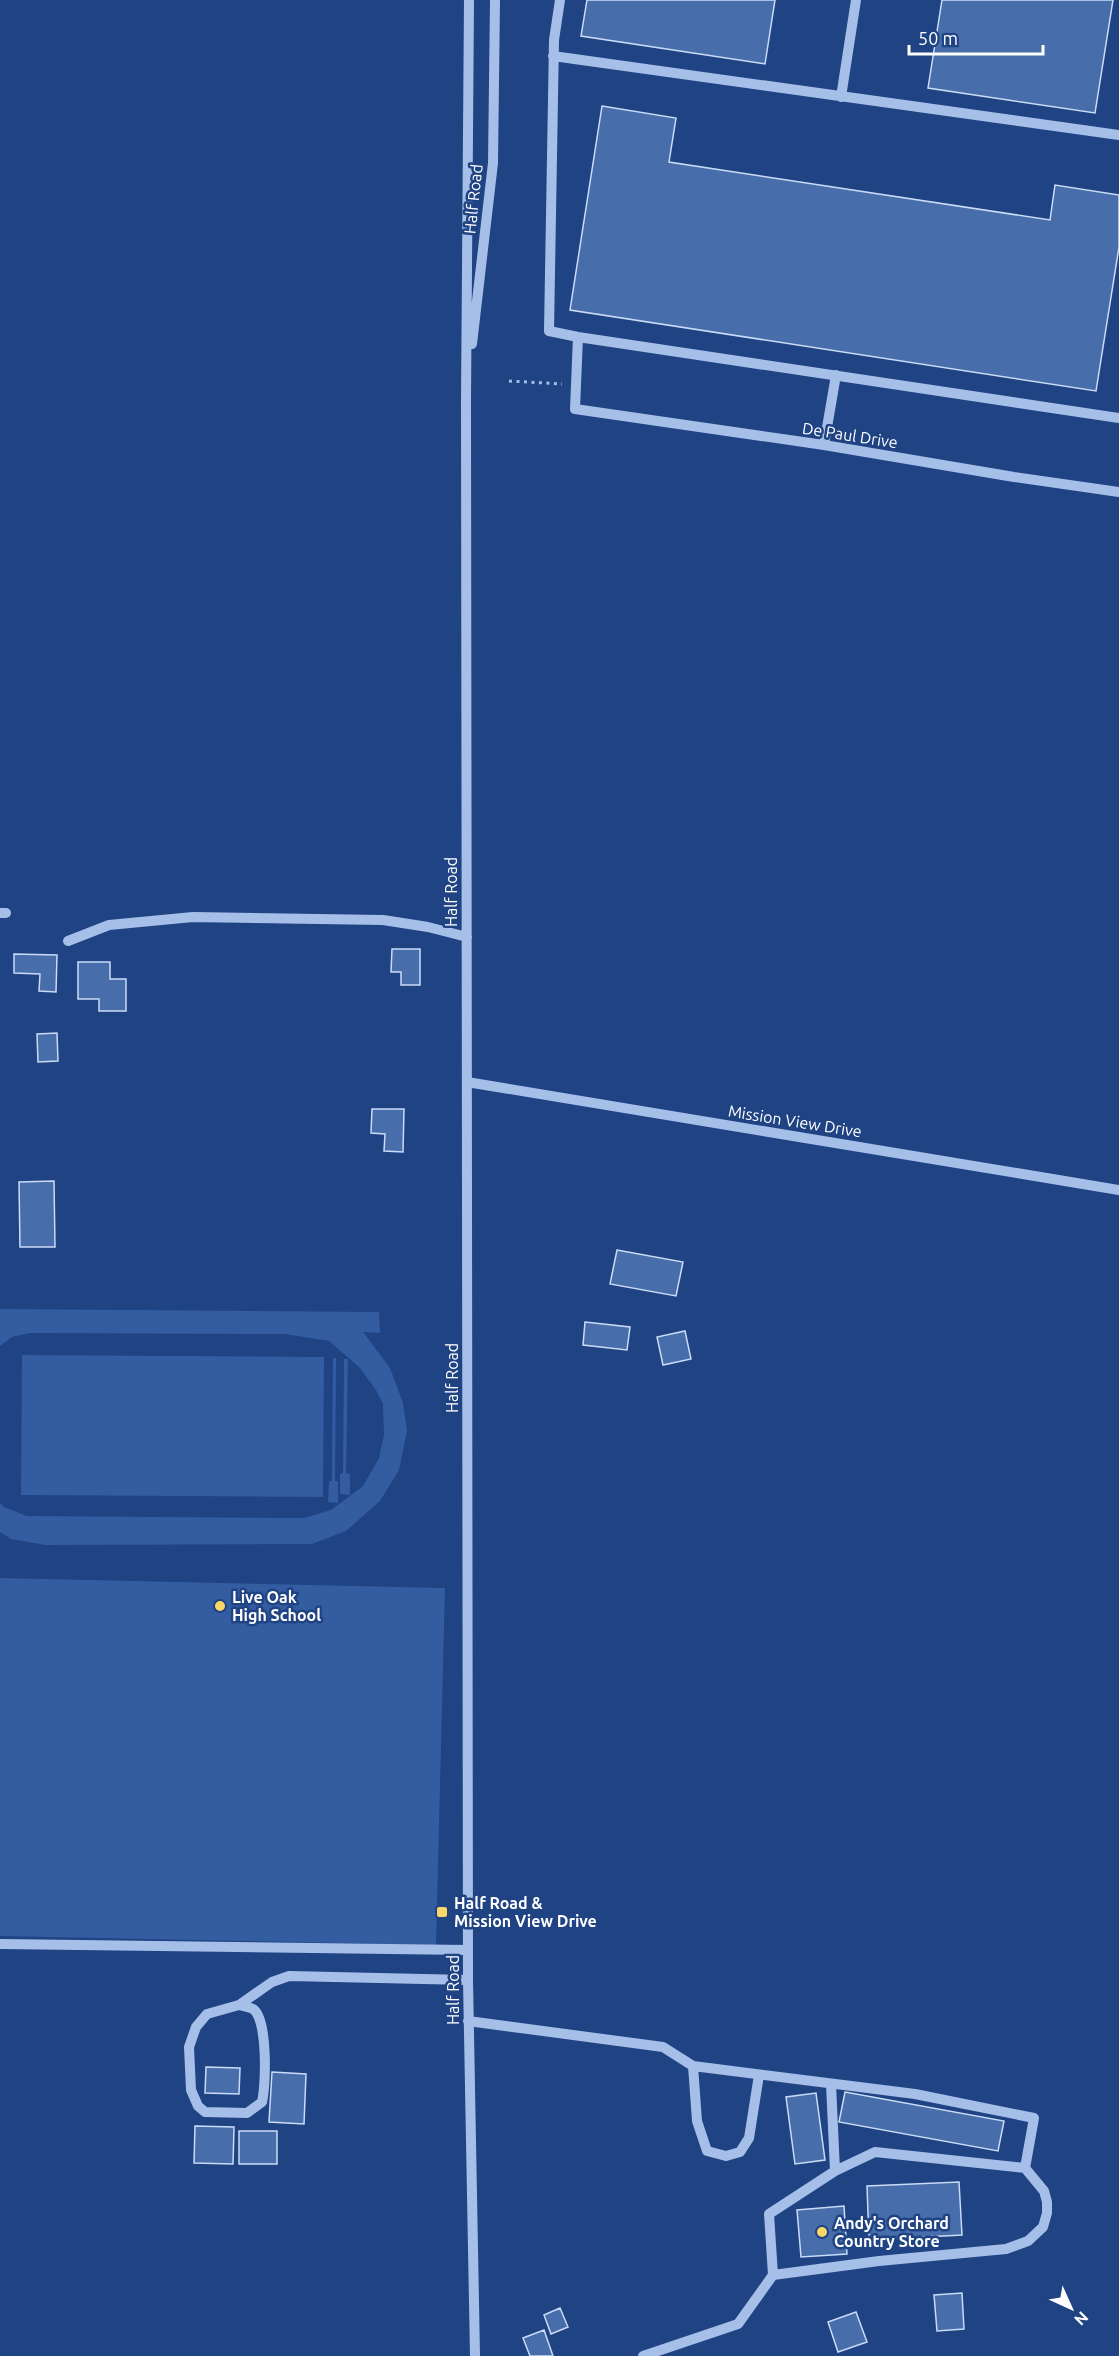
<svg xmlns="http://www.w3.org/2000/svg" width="1119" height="2356" font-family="Ubuntu,sans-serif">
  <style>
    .green { fill: #335ca1 }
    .building { fill: #476dab; stroke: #cadbf7; stroke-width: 1.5 }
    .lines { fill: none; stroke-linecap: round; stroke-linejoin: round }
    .path { stroke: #a6bfe9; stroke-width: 3; stroke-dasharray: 3 4.5; stroke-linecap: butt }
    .minor { stroke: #a6bfe9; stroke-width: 10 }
    .poi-dot { fill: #f7d765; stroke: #1f4383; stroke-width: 2 }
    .labels { text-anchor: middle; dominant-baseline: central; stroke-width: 5; stroke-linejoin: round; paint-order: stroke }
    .street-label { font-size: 16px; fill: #fff; stroke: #1f4383 }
    .poi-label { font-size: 16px; font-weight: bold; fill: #fff; stroke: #1f4383; text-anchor: start }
  </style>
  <rect width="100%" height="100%" fill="#1f4383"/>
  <path class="green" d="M 0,1309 L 379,1312 L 380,1333 L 363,1332 L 390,1368 L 403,1403 L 407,1431 L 399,1470 L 380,1501 L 346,1531 L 312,1544 L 45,1545 L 11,1539 L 0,1532 L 0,1503 L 4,1507 L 27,1516 L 304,1518 L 331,1510 L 363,1486 L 379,1458 L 384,1435 L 383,1404 L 376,1390 L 359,1367 L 329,1341 L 285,1334 L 30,1333 L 12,1337 L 0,1346 Z
    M 22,1355 L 324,1357 L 323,1497 L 21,1495 Z
    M 333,1358 L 336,1358 L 335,1481 L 338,1481 L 338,1503 L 328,1502 L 329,1481 L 332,1481 Z
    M 344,1359 L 348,1359 L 346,1473 L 350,1474 L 350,1495 L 340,1494 L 340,1474 L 343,1473 Z
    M 0,1578 L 445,1588 L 436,1945 L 0,1936 Z"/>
  <path class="building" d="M 587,0 L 775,0 L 765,64 L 581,36 Z
    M 942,0 L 1113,0 L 1095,113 L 928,88 Z
    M 602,106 L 676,118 L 669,162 L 1050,220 L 1055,185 L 1119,195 L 1119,247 L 1096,391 L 570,310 Z
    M 392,949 L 420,949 L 420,985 L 401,985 L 401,972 L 391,972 Z
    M 14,954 L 57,955 L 56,992 L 39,991 L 40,974 L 14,973 Z
    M 78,962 L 110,962 L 110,979 L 126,979 L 126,1011 L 99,1011 L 99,999 L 78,999 Z
    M 57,1033 L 58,1061 L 38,1062 L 37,1034 Z
    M 372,1109 L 404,1109 L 403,1152 L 384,1151 L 385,1134 L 371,1133 Z
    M 54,1181 L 55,1247 L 20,1247 L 19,1182 Z
    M 617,1250 L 683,1262 L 676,1296 L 610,1284 Z
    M 585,1322 L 630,1327 L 627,1350 L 583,1345 Z
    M 685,1331 L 691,1359 L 663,1365 L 657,1337 Z
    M 206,2067 L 240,2068 L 239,2094 L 205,2093 Z
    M 272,2072 L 306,2074 L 304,2124 L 269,2122 Z
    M 845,2092 L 1004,2121 L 998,2151 L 839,2122 Z
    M 816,2093 L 825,2160 L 795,2164 L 786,2097 Z
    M 195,2126 L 234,2127 L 233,2164 L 194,2163 Z
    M 239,2131 L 277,2131 L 277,2164 L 239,2164 Z
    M 959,2182 L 962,2235 L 869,2240 L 867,2186 Z
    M 844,2206 L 847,2254 L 801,2257 L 797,2210 Z
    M 962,2293 L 964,2329 L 937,2331 L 934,2295 Z
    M 560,2308 L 568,2327 L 551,2334 L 544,2315 Z
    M 856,2312 L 867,2342 L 838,2352 L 828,2322 Z
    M 544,2330 L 553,2356 L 530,2356 L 523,2338 Z"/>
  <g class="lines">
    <path class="path" d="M 509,381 L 562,384"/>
    <path class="minor" d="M 469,0 L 466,401 L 468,1980 L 475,2356
      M 560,0 L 554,40 L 549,331 L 578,337 L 1119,418
      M 553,56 L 1119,135
      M 841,97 L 856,0
      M 578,337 L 575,409 L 824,445 L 1014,477 L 1119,492
      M 472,344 L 493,163 L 495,0
      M 824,445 L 836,375
      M 0,913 L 6,913
      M 68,941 L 109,925 L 193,917 L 383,920 L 428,927 L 467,937
      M 467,1082 L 1119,1190
      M 0,1944 L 468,1950
      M 239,2005 C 243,2006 250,2007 253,2009 C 268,2019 266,2085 262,2102 L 247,2113 L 205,2112 L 198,2106 L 191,2090 L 189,2047 L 196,2027 L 207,2014 L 239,2005 L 272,1982 L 289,1976 L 468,1980
      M 468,2021 L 663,2047 L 693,2066
      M 759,2075 L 749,2138 L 740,2152 L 726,2156 L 707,2151 L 697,2121 L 693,2066 L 915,2094 L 1034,2118 L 1025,2168
      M 831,2084 L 835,2171
      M 643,2356 L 738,2324 L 773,2275 L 769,2214 L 835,2171 L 875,2152 L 1025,2168 L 1044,2191 L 1047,2202 L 1047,2213 L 1043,2227 L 1028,2241 L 1006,2249 L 879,2261 L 773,2275"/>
  </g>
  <g class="poi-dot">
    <circle cx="220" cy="1606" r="6"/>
    <rect x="436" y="1906" width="12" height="12" rx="3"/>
    <circle cx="822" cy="2232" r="6"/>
  </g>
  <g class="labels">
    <g class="street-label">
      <text transform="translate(473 199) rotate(-84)">Half Road</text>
      <text transform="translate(850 435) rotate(9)">De Paul Drive</text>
      <text transform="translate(451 892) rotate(-90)">Half Road</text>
      <text transform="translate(795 1121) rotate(9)">Mission View Drive</text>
      <text transform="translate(452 1378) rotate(-90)">Half Road</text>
      <text transform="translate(453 1990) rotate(-90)">Half Road</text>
    </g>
    <g class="poi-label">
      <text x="232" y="1597">Live Oak<tspan x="232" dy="18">High School</tspan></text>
      <text x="454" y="1903">Half Road &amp;<tspan x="454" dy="18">Mission View Drive</tspan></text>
      <text x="834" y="2223">Andy's Orchard<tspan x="834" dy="18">Country Store</tspan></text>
    </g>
  </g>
  <g transform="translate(1071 2308) rotate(135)" stroke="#1f4383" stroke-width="4.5" paint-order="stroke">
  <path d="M0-4.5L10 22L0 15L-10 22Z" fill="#ffffff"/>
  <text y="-9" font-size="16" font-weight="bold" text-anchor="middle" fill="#ffffff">N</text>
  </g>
  <path d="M909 45v9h134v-9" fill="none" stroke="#ffffff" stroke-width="3"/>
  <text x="918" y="45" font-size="18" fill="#ffffff" stroke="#1f4383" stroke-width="4.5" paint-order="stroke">50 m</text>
</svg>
